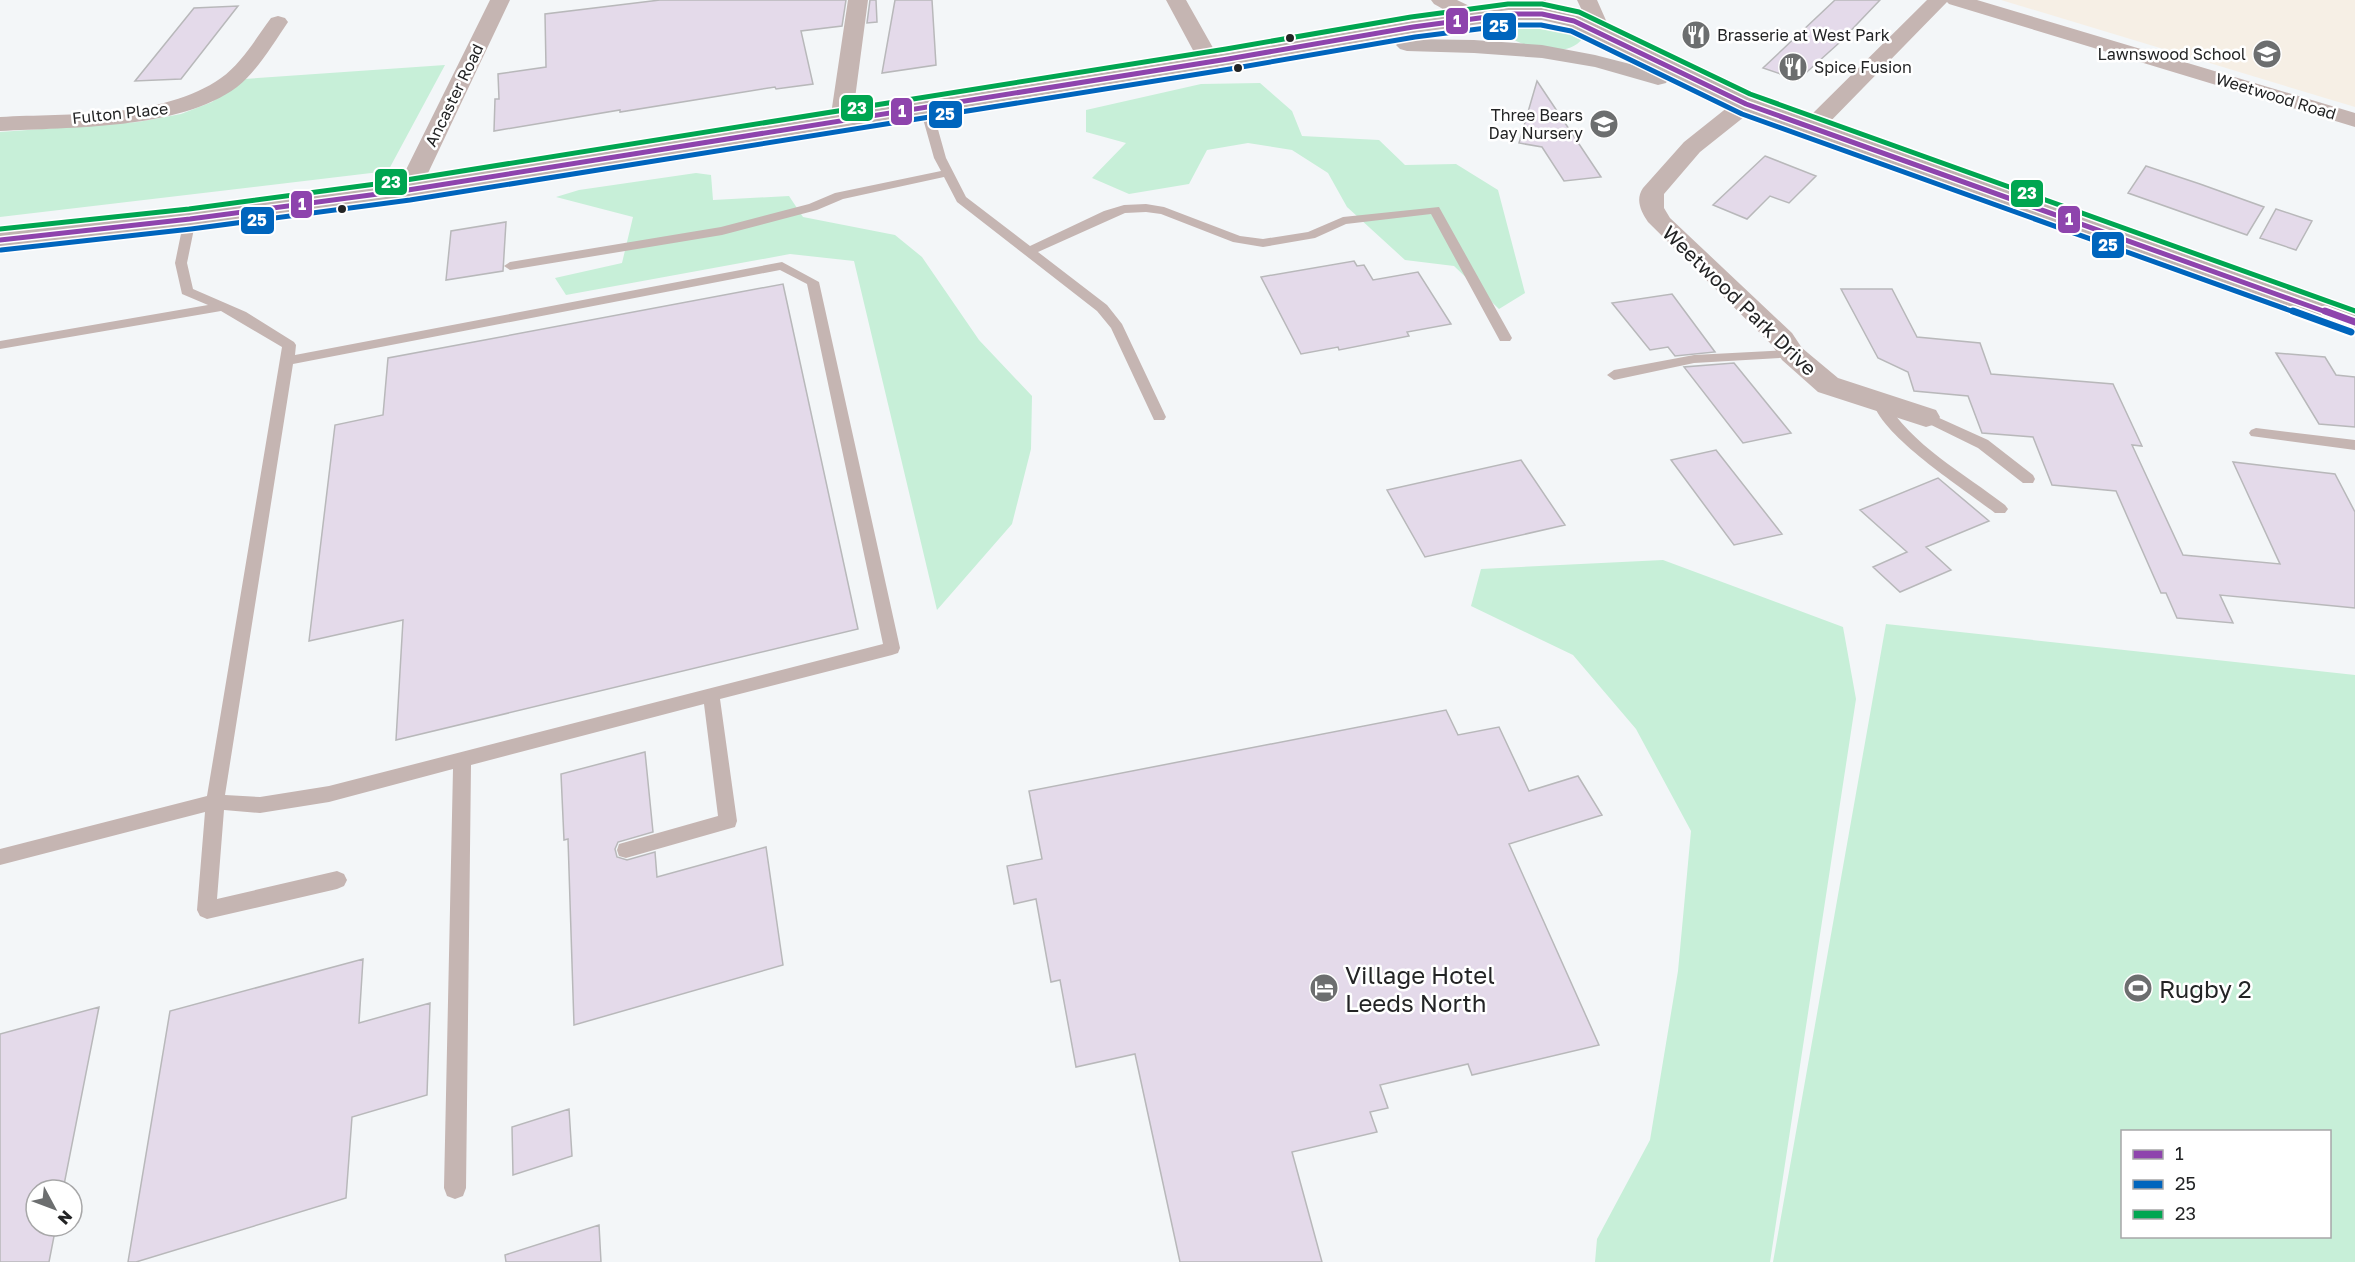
<svg xmlns="http://www.w3.org/2000/svg" width="2355" height="1262" font-family="'Golos Text',sans-serif">
  <style>
    .education { fill: #f6efe5 }
    .green { fill: #c7efd8; fill-rule: evenodd }
    .building { fill: #e4daea; stroke: #b8b8ba; stroke-width: 1.5 }
    .lines { fill: none; stroke-linecap: round; stroke-linejoin: round }
    .service { fill: #c5b5b2; fill-rule: evenodd }
    .minor { fill: #c5b5b2; fill-rule: evenodd }
    .tertiary { fill: #c5b5b2; fill-rule: evenodd }
    .trunk { fill: #c0b4b2; fill-rule: evenodd }
    .bus-1-far1-casing { stroke: #fff; stroke-width: 8 }
    .bus-1-casing { stroke: #fff; stroke-width: 11 }
    .bus-2-far1-casing { stroke: #fff; stroke-width: 8 }
    .bus-2-casing { stroke: #fff; stroke-width: 11 }
    .bus-3-casing { stroke: #fff; stroke-width: 8 }
    .bus-1-far1 { stroke: #8e44ad; stroke-width: 5 }
    .bus-1 { stroke: #8e44ad; stroke-width: 7 }
    .bus-2-far1 { stroke: #0065bd; stroke-width: 5 }
    .bus-2 { stroke: #0065bd; stroke-width: 7 }
    .bus-3 { stroke: #00a651; stroke-width: 5 }
    .bus-dot { fill: #232425; stroke: #fff; stroke-width: 2 }
    .labels { text-anchor: middle; dominant-baseline: central; stroke-width: 5; stroke-linejoin: round; paint-order: stroke }
    .far-poi-label { font-size: 16px; fill: #232425; stroke: #fff; text-anchor: start }
    .far-street-label { font-size: 16px; fill: #232425; stroke: #fff }
    .street-label { font-size: 20px; fill: #232425; stroke: #fff }
    .near-poi-label { font-size: 24px; fill: #232425; stroke: #fff; text-anchor: start }
    .line-badge { stroke: #fff; stroke-width: 2 }
    .badge-label { font-size: 16px; text-anchor: middle; font-weight: bold; fill: #fff }
  </style>
  <rect width="100%" height="100%" fill="#f3f6f8"/>
  <path class="education" d="M 2001,0 L 2355,0 L 2355,107 Z"/>
  <path class="green" d="M 1527,23 L 1564,27 L 1583,38 C 1567,60 1526,48 1507,36 L 1511,27 Z
    M 445,65 L 388,171 L 0,217 L 0,132 L 138,122 L 181,114 L 212,102 L 244,79 Z
    M 1260,83 L 1292,111 L 1302,136 L 1379,140 L 1405,165 L 1456,164 L 1498,190 L 1525,293 L 1499,309 L 1454,266 L 1405,260 L 1347,207 L 1328,173 L 1292,150 L 1248,143 L 1207,150 L 1189,184 L 1129,194 L 1092,178 L 1126,143 L 1086,132 L 1086,110 L 1201,84 Z
    M 696,173 L 711,175 L 713,200 L 789,196 L 803,217 L 895,235 L 922,257 L 979,340 L 1032,396 L 1031,449 L 1012,524 L 937,610 L 854,261 L 790,254 L 566,295 L 555,278 L 622,263 L 633,217 L 556,197 L 579,190 Z
    M 1663,560 L 1843,627 L 1856,699 L 1770,1262 L 1595,1262 L 1597,1239 L 1650,1140 L 1678,971 L 1691,831 L 1636,729 L 1573,655 L 1471,606 L 1481,569 Z
    M 1886,624 L 2355,675 L 2355,1262 L 1773,1262 ZM 2122,1132 L 2330,1132 L 2330,1236 L 2122,1236 Z"/>
  <path class="building" d="M 660,0 L 846,0 L 842,26 L 801,31 L 813,84 L 776,89 L 775,87 L 620,112 L 620,110 L 494,131 L 495,99 L 499,99 L 498,74 L 546,67 L 545,14 Z
    M 870,0 L 876,0 L 877,22 L 867,23 Z
    M 895,0 L 932,0 L 936,65 L 882,73 Z
    M 1835,0 L 1880,0 L 1839,43 L 1798,80 L 1763,68 Z
    M 238,6 L 181,79 L 135,81 L 194,8 Z
    M 1537,81 L 1601,177 L 1564,181 L 1542,147 L 1519,143 Z
    M 1765,156 L 1816,176 L 1789,203 L 1770,196 L 1747,219 L 1713,205 Z
    M 2146,166 L 2200,184 L 2264,207 L 2247,235 L 2128,193 Z
    M 2276,209 L 2312,221 L 2296,250 L 2260,238 Z
    M 506,222 L 503,271 L 446,280 L 451,231 Z
    M 1354,261 L 1357,266 L 1364,265 L 1373,280 L 1418,272 L 1451,324 L 1407,332 L 1409,336 L 1339,350 L 1338,347 L 1301,354 L 1261,277 Z
    M 783,284 L 858,629 L 396,740 L 403,620 L 309,641 L 335,425 L 383,415 L 388,358 Z
    M 1841,289 L 1892,289 L 1917,337 L 1980,343 L 1991,374 L 2113,384 L 2142,446 L 2132,445 L 2183,555 L 2280,564 L 2233,462 L 2335,474 L 2355,512 L 2355,608 L 2220,595 L 2233,623 L 2177,618 L 2166,593 L 2161,593 L 2116,491 L 2052,485 L 2033,437 L 1982,433 L 1968,396 L 1914,391 L 1908,372 L 1878,358 Z
    M 1672,294 L 1715,352 L 1675,356 L 1668,347 L 1650,350 L 1612,303 Z
    M 2276,353 L 2325,357 L 2336,375 L 2355,377 L 2355,427 L 2319,424 Z
    M 1734,363 L 1791,433 L 1743,443 L 1684,367 Z
    M 1716,450 L 1782,534 L 1734,545 L 1671,460 Z
    M 1521,460 L 1565,525 L 1425,557 L 1387,490 Z
    M 1938,478 L 1989,521 L 1926,547 L 1951,570 L 1900,592 L 1873,567 L 1907,552 L 1860,510 Z
    M 1446,710 L 1458,735 L 1499,727 L 1529,791 L 1578,776 L 1602,815 L 1509,844 L 1599,1045 L 1472,1075 L 1468,1064 L 1380,1085 L 1388,1108 L 1370,1112 L 1377,1132 L 1292,1152 L 1322,1262 L 1180,1262 L 1135,1054 L 1076,1067 L 1060,980 L 1051,982 L 1036,899 L 1014,904 L 1007,866 L 1042,859 L 1029,791 Z
    M 645,752 L 653,832 L 618,842 L 615,849 L 617,857 L 627,860 L 655,852 L 657,877 L 766,847 L 783,965 L 574,1025 L 568,839 L 564,840 L 561,774 Z
    M 363,959 L 359,1023 L 430,1003 L 427,1095 L 352,1117 L 346,1198 L 136,1262 L 128,1262 L 170,1011 Z
    M 99,1007 L 63,1190 L 36,1190 L 36,1226 L 56,1226 L 49,1262 L 0,1262 L 0,1034 Z
    M 569,1109 L 572,1156 L 513,1175 L 512,1127 Z
    M 599,1225 L 601,1262 L 506,1262 L 505,1255 Z"/>
  <g class="lines">
    <path class="service" d="M 926,105 L 932,108 L 946,158 L 966,197 L 1030,246 L 1104,211 L 1124,205 L 1146,204 L 1164,207 L 1240,236 L 1263,239 L 1308,232 L 1343,217 L 1439,207 L 1512,338 L 1510,341 L 1500,341 L 1431,214 L 1346,224 L 1315,238 L 1263,247 L 1233,242 L 1161,214 L 1146,212 L 1125,213 L 1038,252 L 1107,305 L 1122,324 L 1166,417 L 1164,420 L 1154,420 L 1111,328 L 1097,311 L 957,202 L 944,177 L 843,199 L 817,210 L 722,235 L 510,270 L 504,266 L 510,262 L 721,227 L 809,204 L 835,193 L 941,171 L 934,158 L 920,108 Z
      M 190,215 L 196,219 L 187,263 L 193,289 L 246,312 L 294,342 L 296,345 L 295,355 L 782,262 L 819,282 L 900,648 L 898,653 L 892,655 L 720,699 L 737,821 L 735,827 L 626,858 L 619,856 L 617,850 L 619,844 L 718,816 L 704,704 L 471,765 L 466,1188 L 463,1196 L 455,1199 L 447,1196 L 444,1188 L 453,769 L 329,802 L 260,813 L 224,810 L 217,899 L 337,871 L 344,874 L 347,880 L 344,886 L 337,889 L 207,919 L 200,916 L 197,910 L 205,812 L 0,865 L 0,849 L 207,796 L 282,347 L 221,311 L 0,349 L 0,341 L 208,305 L 182,294 L 175,263 L 184,219 ZM 780,270 L 807,284 L 883,644 L 329,786 L 260,797 L 225,795 L 293,364 Z
      M 1792,350 L 1797,351 L 1799,354 L 1797,357 L 1694,363 L 1614,380 L 1607,375 L 1614,370 L 1694,355 Z
      M 1880,398 L 1885,400 C 1910,444 1965,474 2005,505 L 2008,509 L 2005,513 L 1995,513 C 1963,488 1885,439 1873,403 Z
      M 1926,412 L 1988,440 L 2033,475 L 2035,479 L 2033,483 L 2023,483 L 1978,448 L 1921,420 L 1919,417 Z
      M 2256,428 L 2355,440 L 2355,450 L 2251,436 L 2249,433 L 2251,430 Z"/>
    <path class="minor" d="M 490,0 L 510,0 L 420,190 L 416,195 L 408,197 L 400,195 L 396,190 Z
      M 848,0 L 868,0 L 852,121 L 849,126 L 841,128 L 833,126 L 830,121 Z
      M 1166,0 L 1186,0 L 1221,62 L 1218,67 L 1210,68 L 1202,67 Z
      M 1431,0 L 1457,0 L 1486,14 L 1489,18 L 1486,22 C 1469,27 1449,12 1434,4 Z
      M 1927,0 L 1977,0 L 2355,113 L 2355,127 L 1949,4 L 1947,2 L 1820,132 L 1812,134 L 1804,132 L 1801,127 L 1804,122 Z
      M 278,16 L 285,18 L 288,22 C 273,44 258,70 237,87 C 179,130 70,127 0,131 L 0,117 C 68,113 163,119 221,78 C 242,63 256,38 271,18 Z
      M 1746,97 L 1754,99 L 1757,104 L 1754,109 L 1700,152 L 1664,194 L 1664,208 L 1670,218 L 1792,333 L 1802,348 L 1838,378 L 1936,410 L 1940,417 L 1936,424 L 1926,427 L 1818,392 L 1782,360 L 1772,345 L 1648,222 C 1641,211 1635,200 1643,188 L 1684,142 L 1738,99 Z"/>
    <path class="tertiary" d="M 1521,0 L 1546,0 C 1538,11 1515,22 1502,18 L 1499,14 L 1502,10 Z
      M 1577,0 L 1597,0 L 1612,34 L 1609,38 L 1602,40 L 1595,38 Z"/>
    <path class="trunk" d="M 1509,8 L 1542,8 L 1581,17 L 1754,99 L 2355,313 L 2355,330 L 1738,109 L 1666,74 L 1669,78 L 1666,83 L 1658,85 L 1595,67 L 1542,58 L 1474,53 L 1407,51 L 1400,49 L 1396,45 L 1400,41 L 1407,39 L 1474,40 L 1542,45 L 1595,55 L 1665,73 L 1568,26 L 1542,20 L 1509,20 L 1413,33 L 1228,65 L 408,197 L 190,226 L 0,248 L 0,232 L 190,212 L 408,183 L 1228,53 L 1413,21 Z"/>
    <g class="bus-1-far1-casing">
      <path id="bus-1-far1" d="M 0,240 L 190,219 L 408,190 L 1228,59 L 1413,27 L 1509,14 L 1542,14 L 1574,21 L 1746,104 L 2329,313"/>
    </g>
    <g class="bus-1-casing">
      <path id="bus-1" d="M 2325,311 L 2355,322"/>
    </g>
    <g class="bus-2-far1-casing">
      <path id="bus-2-far1" d="M 1,250 L 191,229 L 410,200 L 1230,69 L 1415,37 L 1510,25 L 1541,25 L 1571,31 L 1742,114 L 2297,313"/>
    </g>
    <g class="bus-2-casing">
      <path id="bus-2" d="M 2293,311 L 2351,332"/>
    </g>
    <g class="bus-3-casing">
      <path id="bus-3" d="M 0,229 L 189,209 L 406,180 L 1226,49 L 1411,17 L 1508,4 L 1542,4 L 1579,12 L 1750,94 L 2355,311"/>
    </g>
    <use href="#bus-1-far1" class="bus-1-far1"/>
    <use href="#bus-1" class="bus-1"/>
    <use href="#bus-2-far1" class="bus-2-far1"/>
    <use href="#bus-2" class="bus-2"/>
    <use href="#bus-3" class="bus-3"/>
  </g>
  <defs>
    <g id="restaurant-disc" transform="scale(1.5)"><circle r="9.5" fill="#6c6e6f" stroke="#fff"/><path d="M-5-6h1v4h1v-4h1v4h1v-4h1v5L-1.5 .5V6h-2V.5L-5-1ZM5-6V6H3V1.5H1.5Q1.5-4 5-6Z" fill="#fff"/></g>
    <g id="school-disc" transform="scale(1.5)"><circle r="9.5" fill="#6c6e6f" stroke="#fff"/><path d="M0-5L7-2L0 1L-7-2ZM-4 1L0 2.5L4 1V4Q0 6-4 4Z" fill="#fff"/></g>
    <g id="hotel-disc" transform="scale(1.5)"><circle r="9.5" fill="#6c6e6f" stroke="#fff"/><path d="M-6-4.5h1.5V1H6V5H4.5V3h-9V5H-6ZM-4 0a1.8 1.8 0 1 1 3.6 0ZM.5 0V-2.5h3Q6-2.5 6 0Z" fill="#fff"/></g>
    <g id="stadium-disc" transform="scale(1.5)"><circle r="9.5" fill="#6c6e6f" stroke="#fff"/><path d="M0-5a6.5 5 0 1 0 0 10a6.5 5 0 1 0 0-10ZM-3.5-1.8h7v3.6h-7Z" fill="#fff"/></g>
  </defs>
  <g fill-rule="evenodd">
    <use href="#restaurant-disc" x="1696" y="35"/>
    <use href="#school-disc" x="2267" y="54"/>
    <use href="#restaurant-disc" x="1793" y="67"/>
    <use href="#school-disc" x="1604" y="124"/>
    <use href="#hotel-disc" x="1324" y="988"/>
    <use href="#stadium-disc" x="2138" y="988"/>
  </g>
  <g class="bus-dot">
    <circle cx="1290" cy="38" r="5"/>
    <circle cx="1238" cy="68" r="5"/>
    <circle cx="342" cy="209" r="5"/>
  </g>
  <g class="labels">
    <g class="far-poi-label">
      <text x="1717" y="35">Brasserie at West Park</text>
      <text x="2246" y="54" text-anchor="end">Lawnswood School</text>
      <text x="1814" y="67">Spice Fusion</text>
      <text x="1583" y="115" text-anchor="end">Three Bears<tspan x="1583" dy="18">Day Nursery</tspan></text>
    </g>
    <g class="far-street-label">
      <text transform="translate(454 95) rotate(-64)">Ancaster Road</text>
      <text transform="translate(2276 96) rotate(17)">Weetwood Road</text>
      <text transform="translate(120 113) rotate(-6)">Fulton Place</text>
    </g>
    <g class="street-label">
      <text transform="translate(1740 300) rotate(44)">Weetwood Park Drive</text>
    </g>
    <g class="near-poi-label">
      <text x="1345" y="974">Village Hotel<tspan x="1345" dy="28">Leeds North</tspan></text>
      <text x="2159" y="988">Rugby 2</text>
    </g>
  </g>
  <g class="line-badge">
    <rect x="1445" y="7" width="24" height="28" rx="6" fill="#8e44ad"/>
    <rect x="1482" y="12" width="35" height="29" rx="6" fill="#0065bd"/>
    <rect x="840" y="94" width="34" height="28" rx="6" fill="#00a651"/>
    <rect x="890" y="97" width="23" height="29" rx="6" fill="#8e44ad"/>
    <rect x="928" y="100" width="35" height="29" rx="6" fill="#0065bd"/>
    <rect x="374" y="168" width="34" height="28" rx="6" fill="#00a651"/>
    <rect x="2010" y="179" width="34" height="29" rx="6" fill="#00a651"/>
    <rect x="290" y="190" width="23" height="29" rx="6" fill="#8e44ad"/>
    <rect x="2057" y="205" width="24" height="29" rx="6" fill="#8e44ad"/>
    <rect x="240" y="206" width="35" height="29" rx="6" fill="#0065bd"/>
    <rect x="2091" y="231" width="34" height="28" rx="6" fill="#0065bd"/>
  </g>
  <g class="badge-label">
    <text x="1457" y="27">1</text>
    <text x="1499" y="32">25</text>
    <text x="857" y="114">23</text>
    <text x="902" y="117">1</text>
    <text x="945" y="120">25</text>
    <text x="391" y="188">23</text>
    <text x="2027" y="199">23</text>
    <text x="302" y="210">1</text>
    <text x="2069" y="225">1</text>
    <text x="257" y="226">25</text>
    <text x="2108" y="251">25</text>
  </g>
  <rect x="2121" y="1130" width="210" height="108" fill="#ffffff" stroke="#a7a7a8" stroke-width="1.5"/>
  <rect x="2133" y="1150" width="30" height="9" fill="#8e44ad" stroke="#a7a7a8" stroke-width="1.5"/>
  <text x="2175" y="1160" font-size="18" fill="#232425">1</text>
  <rect x="2133" y="1180" width="30" height="9" fill="#0065bd" stroke="#a7a7a8" stroke-width="1.5"/>
  <text x="2175" y="1190" font-size="18" fill="#232425">25</text>
  <rect x="2133" y="1210" width="30" height="9" fill="#00a651" stroke="#a7a7a8" stroke-width="1.5"/>
  <text x="2175" y="1220" font-size="18" fill="#232425">23</text>
  <g transform="translate(54 1208) rotate(131)"><circle r="28" fill="#ffffff" stroke="#a7a7a8" stroke-width="1.5"/>
  <path d="M0-4.5L10 22L0 15L-10 22Z" fill="#6c6e6f"/>
  <text y="-9" font-size="16" font-weight="bold" text-anchor="middle" fill="#232425">N</text>
  </g>
</svg>
